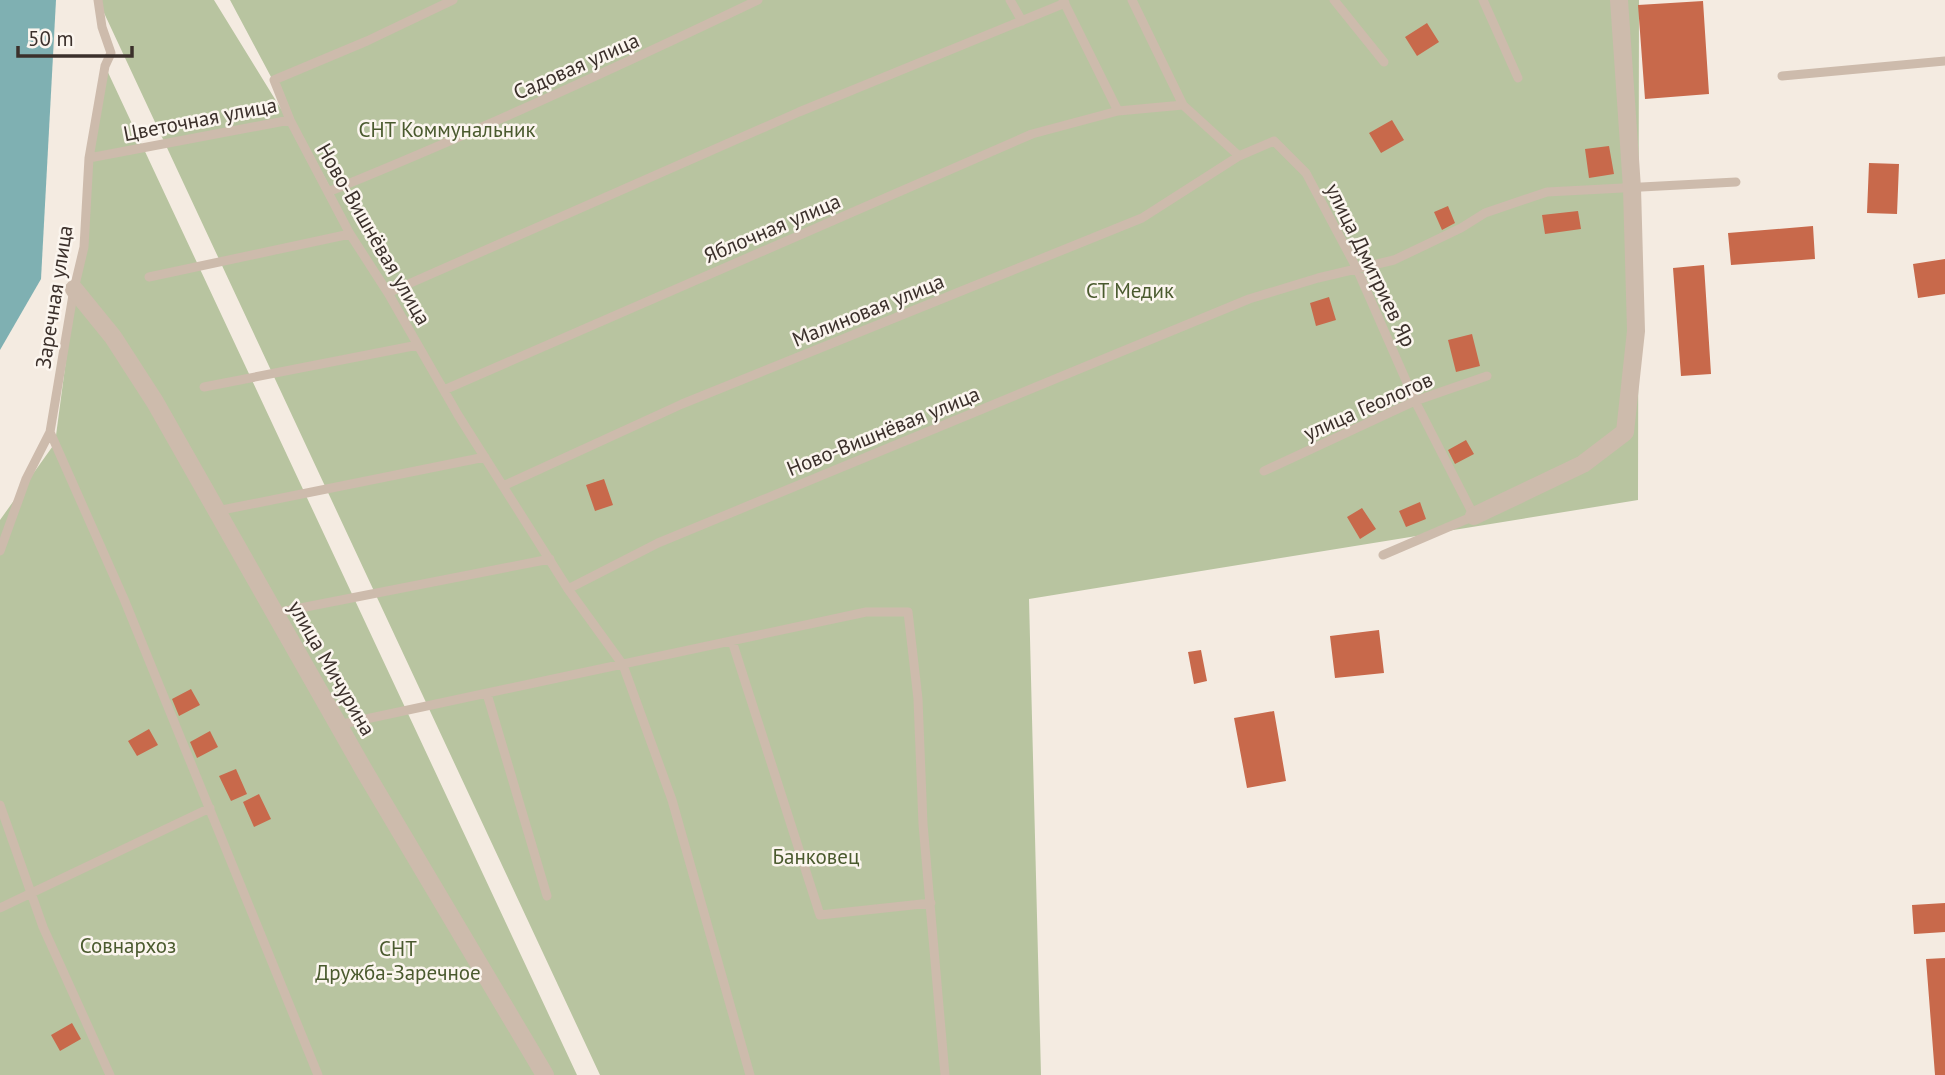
<svg xmlns="http://www.w3.org/2000/svg" width="1945" height="1075" font-family="'PT Sans',sans-serif">
  <style>
    .green { fill: #b8c4a0 }
    .water { fill: #7fb0b2 }
    .building { fill: #c8694b }
    .lines { fill: none; stroke-linecap: round; stroke-linejoin: round }
    .service { stroke: #cdbbac; stroke-width: 9 }
    .minor { stroke: #cdbbac; stroke-width: 18 }
    .labels { text-anchor: middle; dominant-baseline: central; stroke-width: 5; stroke-linejoin: round; paint-order: stroke }
    .street-label { font-size: 21px; fill: #3b302b; stroke: #fbf5ee }
    .park-label { font-size: 21px; fill: #4a5a2e; stroke: #fbf5ee }
  </style>
  <rect width="100%" height="100%" fill="#f4ebe1"/>
  <path class="green" d="M 98,0 L 214,0 L 334,195 L 230,0 L 1639,0 L 1638,500 L 1029,599 L 1041,1075 L 600,1075 Z
    M 105,66 L 577,1075 L 0,1075 L 0,520 L 55,443 Z"/>
  <path class="water" d="M 0,0 L 56,0 L 41,279 L 0,350 Z"/>
  <path class="building" d="M 1703,1 L 1709,94 L 1645,99 L 1638,5 Z
    M 1427,23 L 1439,42 L 1417,56 L 1405,37 Z
    M 1392,120 L 1404,140 L 1381,153 L 1369,133 Z
    M 1609,146 L 1614,174 L 1589,178 L 1585,149 Z
    M 1869,163 L 1899,164 L 1897,214 L 1867,213 Z
    M 1448,206 L 1455,223 L 1442,230 L 1434,212 Z
    M 1578,211 L 1581,229 L 1545,234 L 1542,215 Z
    M 1813,226 L 1815,259 L 1731,265 L 1728,233 Z
    M 1945,259 L 1945,294 L 1918,298 L 1913,264 Z
    M 1704,265 L 1711,374 L 1681,376 L 1673,268 Z
    M 1329,297 L 1336,320 L 1316,326 L 1310,303 Z
    M 1472,334 L 1480,366 L 1456,372 L 1448,340 Z
    M 1466,440 L 1474,454 L 1455,464 L 1448,450 Z
    M 604,479 L 613,505 L 595,511 L 586,485 Z
    M 1420,502 L 1426,519 L 1406,527 L 1399,511 Z
    M 1362,508 L 1376,529 L 1360,539 L 1347,517 Z
    M 1379,630 L 1384,673 L 1335,678 L 1330,636 Z
    M 1201,650 L 1207,681 L 1194,684 L 1188,652 Z
    M 191,689 L 200,705 L 179,716 L 172,699 Z
    M 1274,711 L 1286,781 L 1247,788 L 1234,718 Z
    M 149,729 L 158,745 L 137,756 L 128,741 Z
    M 210,731 L 218,747 L 197,758 L 190,742 Z
    M 236,769 L 247,794 L 231,801 L 219,776 Z
    M 259,794 L 271,819 L 254,827 L 243,802 Z
    M 1945,903 L 1945,932 L 1914,934 L 1912,905 Z
    M 1945,958 L 1945,1075 L 1935,1075 L 1926,959 Z
    M 72,1023 L 81,1039 L 60,1051 L 51,1035 Z"/>
  <g class="lines">
    <path class="service" d="M 1010,0 L 1022,21
      M 1063,0 L 1118,111 L 1183,105 L 1239,156 L 1274,141 L 1306,173 L 1357,269 L 1415,401 L 1474,516 L 1383,555
      M 1132,0 L 1183,105
      M 1334,0 L 1384,62
      M 1483,0 L 1518,78
      M 1782,76 L 1945,61
      M 290,120 L 350,234 L 388,293 L 458,415 L 568,589 L 658,543 L 1249,299 L 1318,278 L 1394,260 L 1461,228 L 1485,213 L 1547,192 L 1736,182
      M 89,158 L 290,120 L 274,80 L 367,41 L 453,0
      M 328,192 C 474,133 616,68 758,0
      M 149,277 L 350,234
      M 388,293 L 799,112 L 1065,3
      M 204,387 L 418,345
      M 444,390 L 1032,134 L 1118,111
      M 50,432 L 124,599 L 318,1075
      M 1264,471 L 1415,401 L 1487,376
      M 503,486 L 682,404 L 1142,218 L 1239,156
      M 217,511 L 485,457
      M 0,551 L 26,479 L 50,432 L 74,289 L 84,247 L 89,158 L 105,66 L 111,53 L 102,27 L 98,0
      M 568,589 L 623,665 L 672,800 L 750,1075
      M 275,613 L 550,559
      M 732,641 L 820,915 L 931,903
      M 487,694 L 547,896
      M 338,725 L 866,612 L 908,612 L 918,699 L 923,824 L 945,1075
      M 0,805 L 43,927 L 110,1075
      M 0,908 L 210,808"/>
    <path class="minor" d="M 74,289 L 113,337 L 155,402 L 365,772 L 545,1075
      M 1474,516 L 1583,464 L 1625,432 L 1636,331 L 1632,188 L 1619,0"/>
  </g>
  <g class="labels">
    <g class="street-label">
      <text transform="translate(576 66) rotate(-24)">Садовая улица</text>
      <text transform="translate(200 119) rotate(-11)">Цветочная улица</text>
      <text transform="translate(772 228) rotate(-23)">Яблочная улица</text>
      <text transform="translate(374 234) rotate(60)">Ново-Вишнёвая улица</text>
      <text transform="translate(1371 265) rotate(64)">улица Дмитриев Яр</text>
      <text transform="translate(54 297) rotate(-81)">Заречная улица</text>
      <text transform="translate(868 310) rotate(-22)">Малиновая улица</text>
      <text transform="translate(1368 406) rotate(-24)">улица Геологов</text>
      <text transform="translate(883 431) rotate(-22)">Ново-Вишнёвая улица</text>
      <text transform="translate(332 668) rotate(60)">улица Мичурина</text>
    </g>
    <g class="park-label">
      <text x="447" y="129">СНТ Коммунальник</text>
      <text x="1130" y="290">СТ Медик</text>
      <text x="816" y="856">Банковец</text>
      <text x="128" y="945">Совнархоз</text>
      <text x="398" y="948">СНТ<tspan x="398" dy="24">Дружба-Заречное</tspan></text>
    </g>
  </g>
  <path d="M18 46v10h114v-10" fill="none" stroke="#3b302b" stroke-width="3.5"/>
  <text x="28" y="46" font-size="21" fill="#3b302b" stroke="#fbf5ee" stroke-width="5" paint-order="stroke">50 m</text>
</svg>
